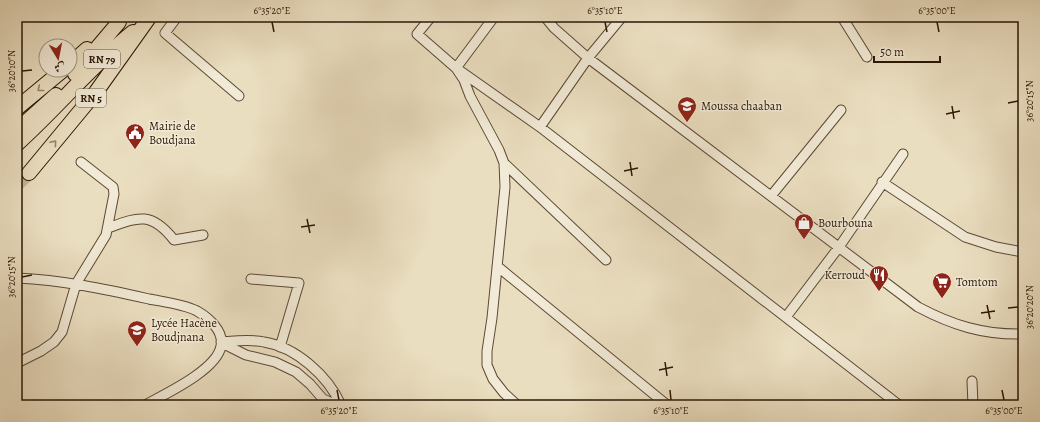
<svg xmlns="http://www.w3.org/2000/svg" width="1040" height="422" font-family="Alegreya,Amiri,serif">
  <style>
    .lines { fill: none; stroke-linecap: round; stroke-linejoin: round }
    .highway-tunnel { stroke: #c4b69b; stroke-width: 14; stroke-dasharray: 14 7; stroke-linecap: butt }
    .minor-casing { stroke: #5c4834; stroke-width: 11 }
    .highway-casing { stroke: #2c1606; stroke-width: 16 }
    .minor { stroke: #f1ead6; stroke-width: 9 }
    .highway { stroke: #eadec0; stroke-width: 14 }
    .oneway { stroke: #94846c }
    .ticks { fill: none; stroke: #2c1606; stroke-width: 1.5 }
    .labels { text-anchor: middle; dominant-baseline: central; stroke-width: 3; stroke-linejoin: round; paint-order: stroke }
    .shield { fill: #f1ead6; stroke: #675644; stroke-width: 1 }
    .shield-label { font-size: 11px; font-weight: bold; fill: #2c1606 }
    .poi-label { font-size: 12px; fill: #2c1606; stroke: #f1ead6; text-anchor: start }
    .neatline { fill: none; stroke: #2c1606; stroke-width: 1.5 }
    .ticks-label { font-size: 10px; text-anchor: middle; fill: #2c1606 }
  </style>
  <rect width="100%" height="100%" fill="#eadec0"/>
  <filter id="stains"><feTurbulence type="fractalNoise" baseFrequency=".005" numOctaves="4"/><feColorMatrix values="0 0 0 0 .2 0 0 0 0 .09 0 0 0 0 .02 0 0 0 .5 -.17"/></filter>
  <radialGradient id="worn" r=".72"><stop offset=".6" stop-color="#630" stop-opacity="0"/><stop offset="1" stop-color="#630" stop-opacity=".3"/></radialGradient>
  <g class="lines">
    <path class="highway-tunnel" d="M 17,184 L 29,173"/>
    <g class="minor-casing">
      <path id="minor" d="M 177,17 L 165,33 L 239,96
        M 431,17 L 417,34 L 456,68 L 540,127 L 899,405
        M 494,17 L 456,68 L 464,80 L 470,96 L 499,150 L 504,163 L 505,187 L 492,318 L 487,351 L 487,365 L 493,379 L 504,393 L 517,405
        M 545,17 L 554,28 L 588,58 L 918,307 C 952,325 983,335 1023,334
        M 842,17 L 867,57
        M 540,127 L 588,58 L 622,17
        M 504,163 L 606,260
        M 882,182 L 965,237 L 996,247 L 1023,252
        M 771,196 L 841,110
        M 108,228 C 138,217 151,211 174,240 L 203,235
        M 497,266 L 667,405
        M 17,278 C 62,280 105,289 149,299 C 164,302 183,304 197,311 C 209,318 224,331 221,346 C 217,370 165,394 145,405
        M 251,279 L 299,283 L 280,347
        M 786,317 L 839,247 L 903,154
        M 221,342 C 235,341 251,339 264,342 C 296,347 328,376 341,405
        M 222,343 L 246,355 L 275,362 L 296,372 L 310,384 L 323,399 L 337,405
        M 17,363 L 41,351 L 54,342 L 62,332 L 76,284 L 106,235 L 114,194 L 113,187 L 81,162
        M 972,381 L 973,405"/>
    </g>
    <g class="highway-casing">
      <path id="highway" d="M 70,64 L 87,49
        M 75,74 L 119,22
        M 17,108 L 63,70
        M 17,130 L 56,95
        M 17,144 C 57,108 91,66 133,32
        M 29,173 L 96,92 L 148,19"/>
    </g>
    <use href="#minor" class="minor"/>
    <use href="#highway" class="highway"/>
  </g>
  <defs><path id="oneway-chevron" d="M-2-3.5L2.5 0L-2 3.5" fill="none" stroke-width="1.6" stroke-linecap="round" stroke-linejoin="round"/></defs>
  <g class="oneway">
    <use href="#oneway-chevron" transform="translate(40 89) rotate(141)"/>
    <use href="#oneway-chevron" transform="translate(54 143) rotate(-50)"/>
  </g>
  <path class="ticks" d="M 272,22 L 274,32M 605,22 L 607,32M 937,22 L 939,32M 22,71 L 32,70M 1008,103 L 1018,101M 952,106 L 954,119M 946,114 L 960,111M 630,162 L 632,176M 624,171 L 638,168M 307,219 L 310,233M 301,227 L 315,225M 22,277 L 32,275M 987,305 L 990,319M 1008,308 L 1018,307M 981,313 L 995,311M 665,362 L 667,376M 659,370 L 673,367M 337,390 L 339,400M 670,390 L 671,400M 1002,390 L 1004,400"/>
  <defs>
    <g id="school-pin" transform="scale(1)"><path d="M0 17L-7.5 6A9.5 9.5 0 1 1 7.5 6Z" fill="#8f2418" stroke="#f1ead6"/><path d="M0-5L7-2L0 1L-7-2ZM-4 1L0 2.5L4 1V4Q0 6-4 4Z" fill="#fff"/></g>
    <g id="civic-pin" transform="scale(1)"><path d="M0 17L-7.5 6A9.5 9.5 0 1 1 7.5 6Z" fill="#8f2418" stroke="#f1ead6"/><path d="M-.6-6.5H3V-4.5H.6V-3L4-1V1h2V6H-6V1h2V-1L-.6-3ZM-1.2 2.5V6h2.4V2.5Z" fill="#fff"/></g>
    <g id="shop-pin" transform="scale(1)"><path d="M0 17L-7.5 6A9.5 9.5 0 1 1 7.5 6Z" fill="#8f2418" stroke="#f1ead6"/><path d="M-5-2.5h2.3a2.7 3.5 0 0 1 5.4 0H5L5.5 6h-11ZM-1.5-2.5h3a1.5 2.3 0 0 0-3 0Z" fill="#fff"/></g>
    <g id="restaurant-pin" transform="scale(1)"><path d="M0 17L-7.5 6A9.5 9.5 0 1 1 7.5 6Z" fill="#8f2418" stroke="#f1ead6"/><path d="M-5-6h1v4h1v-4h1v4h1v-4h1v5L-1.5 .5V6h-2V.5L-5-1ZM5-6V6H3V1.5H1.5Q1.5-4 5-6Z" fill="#fff"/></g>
    <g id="supermarket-pin" transform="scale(1)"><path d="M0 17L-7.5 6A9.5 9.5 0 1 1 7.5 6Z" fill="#8f2418" stroke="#f1ead6"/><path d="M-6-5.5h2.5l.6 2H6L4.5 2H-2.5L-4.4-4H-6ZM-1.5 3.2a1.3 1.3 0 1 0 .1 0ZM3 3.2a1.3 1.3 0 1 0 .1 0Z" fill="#fff"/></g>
  </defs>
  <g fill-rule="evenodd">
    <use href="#school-pin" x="687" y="106"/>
    <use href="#civic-pin" x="135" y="133"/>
    <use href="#shop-pin" x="804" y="223"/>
    <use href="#restaurant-pin" x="879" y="275"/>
    <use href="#supermarket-pin" x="942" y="282"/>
    <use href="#school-pin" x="137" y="330"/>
  </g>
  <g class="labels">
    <g class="shield">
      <rect x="84" y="50" width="36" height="18" rx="3"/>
      <rect x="76" y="89" width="30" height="18" rx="3"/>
    </g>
    <g class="shield-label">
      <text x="102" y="59">RN 79</text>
      <text x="91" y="98">RN 5</text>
    </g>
    <g class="poi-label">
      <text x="701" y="106">Moussa chaaban</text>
      <text x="149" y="126">Mairie de<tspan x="149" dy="14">Boudjana</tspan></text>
      <text x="818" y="223">Bourbouna</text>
      <text x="865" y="275" text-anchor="end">Kerroud</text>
      <text x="956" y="282">Tomtom</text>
      <text x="151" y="323">Lycée Hacène<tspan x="151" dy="14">Boudjnana</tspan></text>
    </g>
  </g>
  <rect width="1040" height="422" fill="none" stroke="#eadec0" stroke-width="44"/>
  <g transform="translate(58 58) rotate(170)"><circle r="19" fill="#f1ead6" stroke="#a29583"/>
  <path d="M0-3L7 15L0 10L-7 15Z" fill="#8f2418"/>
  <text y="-6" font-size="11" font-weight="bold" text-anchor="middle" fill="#2c1606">ش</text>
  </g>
  <path d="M874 56v6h66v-6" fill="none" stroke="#2c1606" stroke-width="2"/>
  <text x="880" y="56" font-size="12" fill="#2c1606" stroke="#f1ead6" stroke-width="3" paint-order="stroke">50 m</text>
  <rect x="22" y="22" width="996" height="378" class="neatline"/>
  <g class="ticks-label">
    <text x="272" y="14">6°35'20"E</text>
    <text x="605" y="14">6°35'10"E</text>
    <text x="937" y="14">6°35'00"E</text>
    <text transform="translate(11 71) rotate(-90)" y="4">36°20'10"N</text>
    <text transform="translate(1029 101) rotate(-90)" y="4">36°20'15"N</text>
    <text transform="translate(11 277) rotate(-90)" y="4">36°20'15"N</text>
    <text transform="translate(1029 307) rotate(-90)" y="4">36°20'20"N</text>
    <text x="339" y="414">6°35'20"E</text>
    <text x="671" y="414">6°35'10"E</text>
    <text x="1004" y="414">6°35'00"E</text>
  </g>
  <rect width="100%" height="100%" filter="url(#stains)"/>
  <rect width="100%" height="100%" fill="url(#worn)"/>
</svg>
